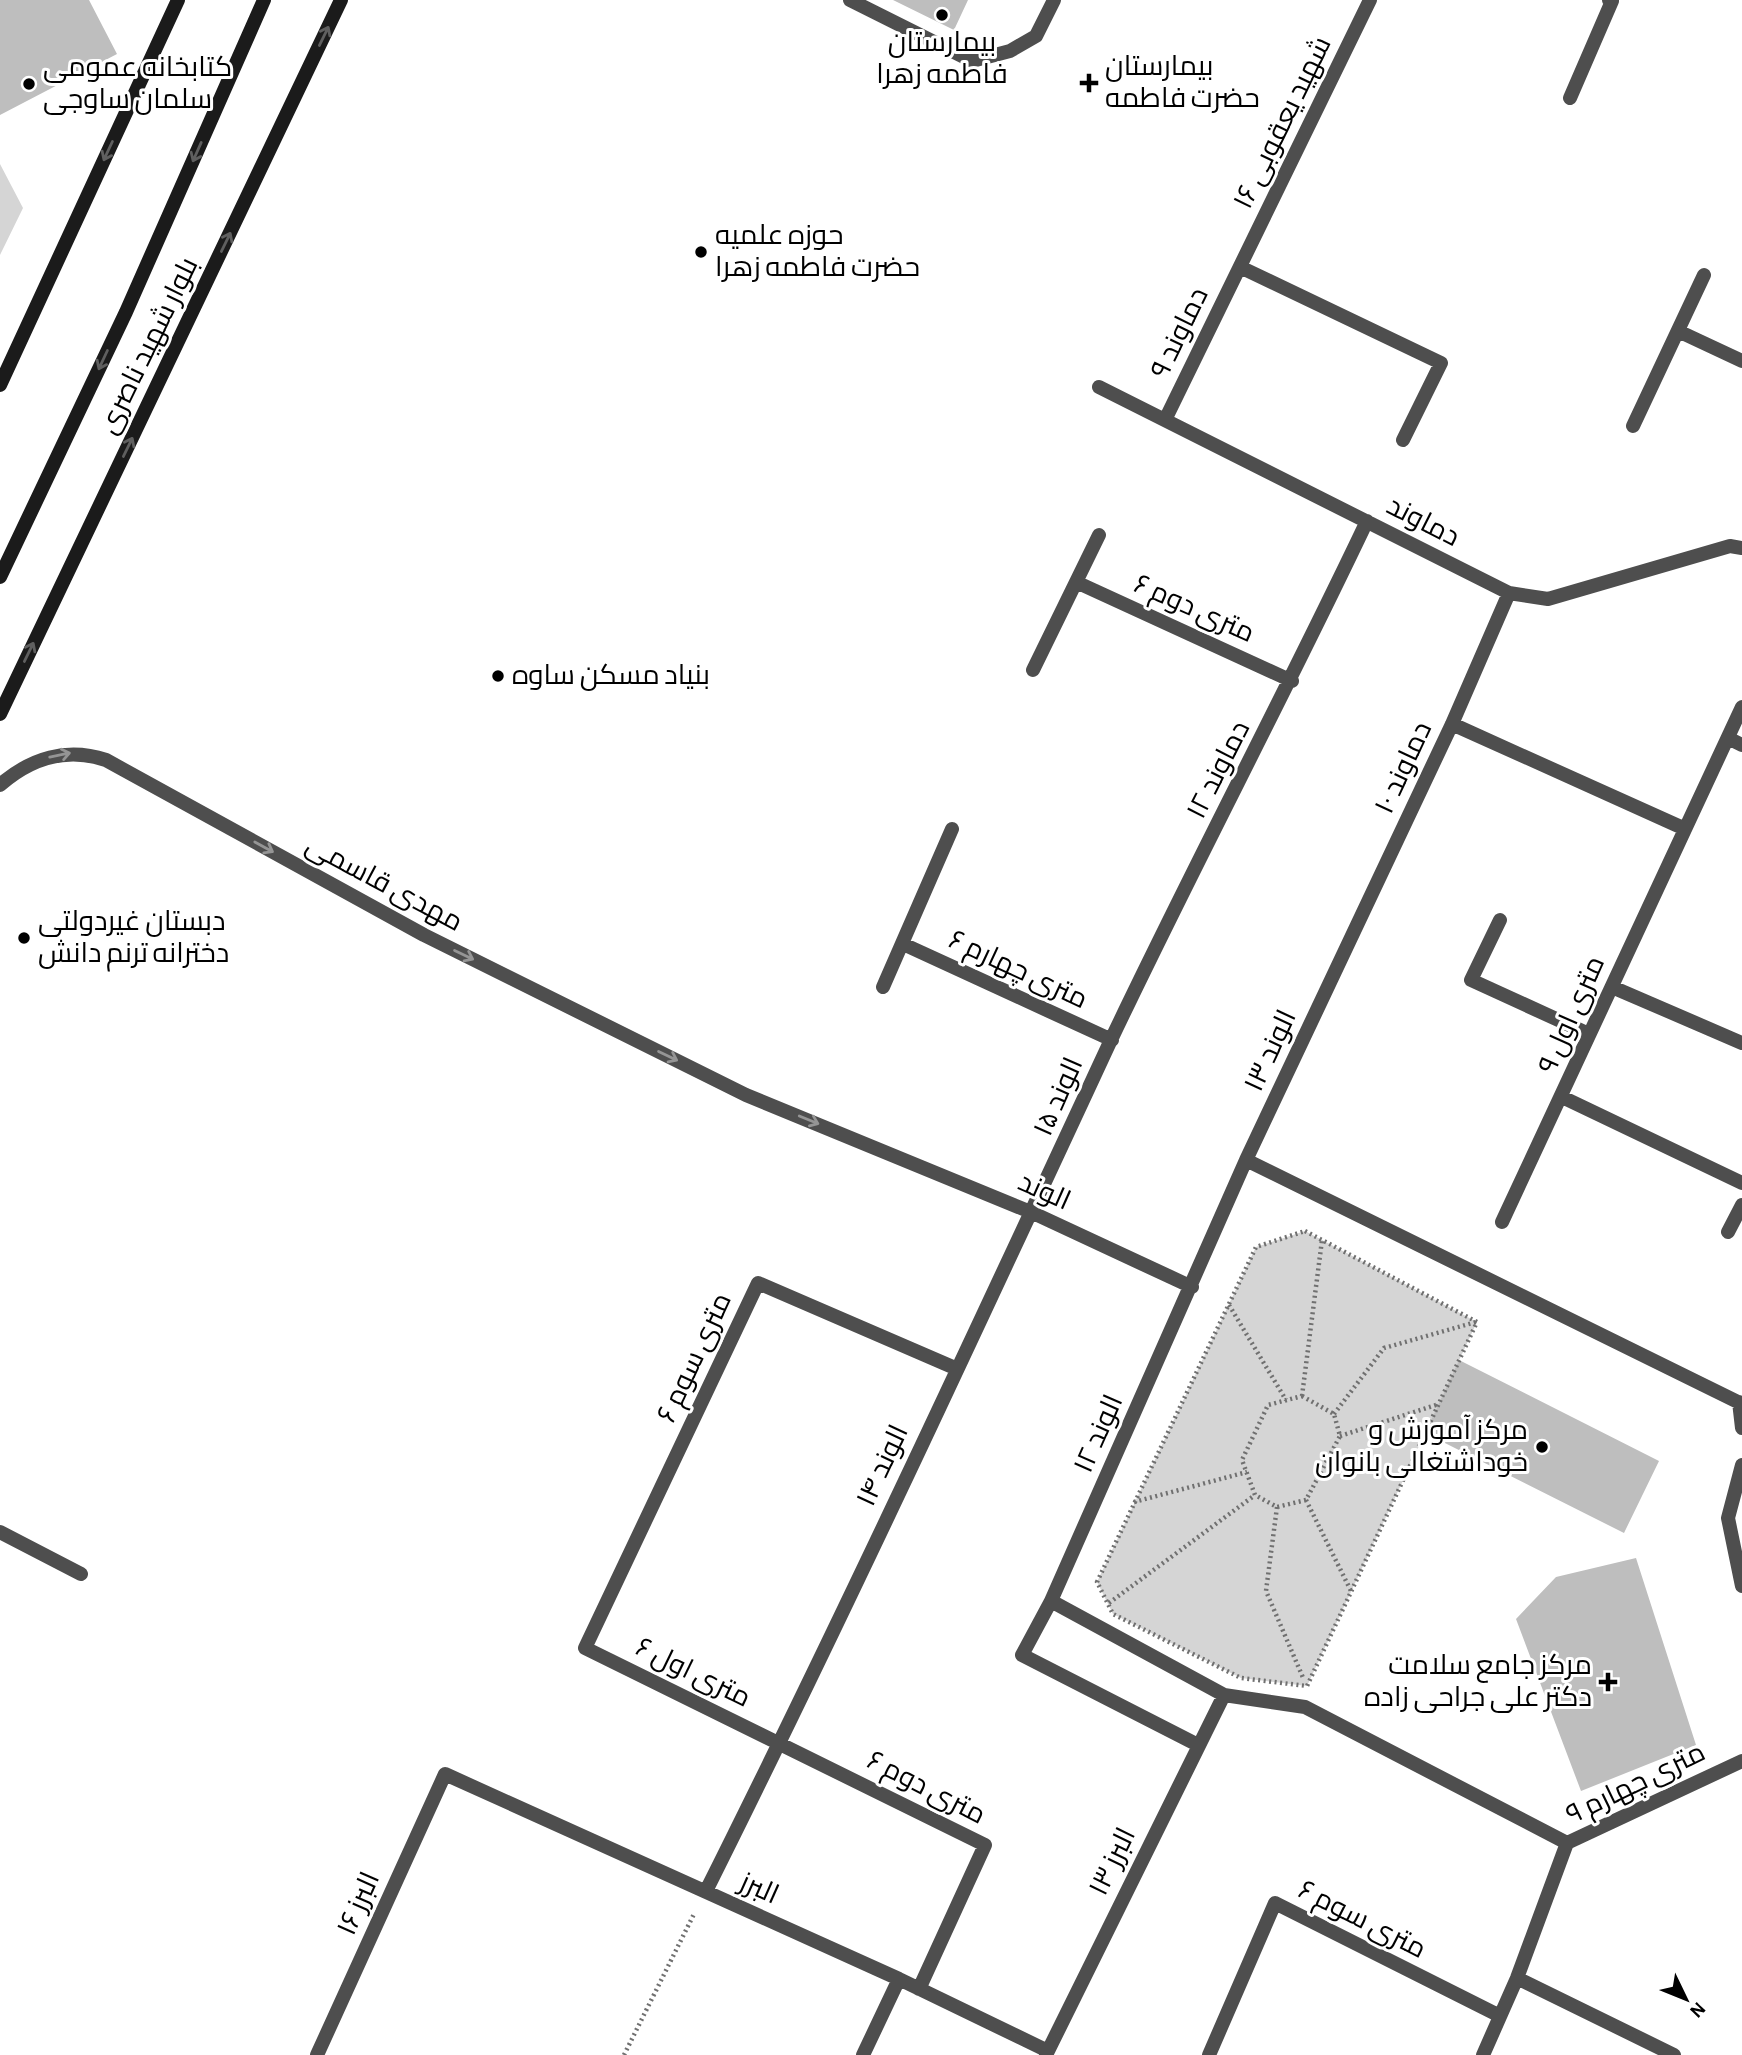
<svg xmlns="http://www.w3.org/2000/svg" width="1742" height="2055" font-family="'Alegreya Sans',Cairo,sans-serif">
  <style>
    .green { fill: #d5d5d5 }
    .building { fill: #bebebe }
    .lines { fill: none; stroke-linecap: round; stroke-linejoin: round }
    .path { stroke: #707070; stroke-width: 4.5; stroke-dasharray: 2 3.5; stroke-linecap: butt }
    .lane { stroke: #4e4e4e; stroke-width: 14 }
    .street { stroke: #4e4e4e; stroke-width: 14 }
    .secondary { stroke: #1b1b1b; stroke-width: 14 }
    .oneway { stroke: #5f5f5f }
    .oneway2 { stroke: #959595 }
    .poi-dot { fill: #000; stroke: #fff; stroke-width: 2.5 }
    .labels { text-anchor: middle; dominant-baseline: central; stroke-width: 6; stroke-linejoin: round; paint-order: stroke }
    .poi-label { font-size: 28px; fill: #000; stroke: #fff; text-anchor: start }
    .street-label { font-size: 28px; fill: #000; stroke: #fff }
  </style>
  <rect width="100%" height="100%" fill="#fff"/>
  <path class="green" d="M 0,164 L 23,208 L 0,255 Z
    M 1305,1231 L 1477,1322 L 1307,1686 L 1241,1678 L 1113,1614 L 1097,1582 L 1256,1247 Z"/>
  <path class="building" d="M 0,0 L 89,0 L 117,54 L 0,115 Z
    M 893,0 L 968,0 L 954,30 Z
    M 1459,1360 L 1659,1461 L 1624,1533 L 1425,1433 Z
    M 1636,1558 L 1696,1745 L 1581,1791 L 1516,1619 L 1556,1577 Z"/>
  <g class="lines">
    <path class="path" d="M 1305,1231 L 1477,1322 L 1307,1686 L 1241,1678 L 1113,1614 L 1097,1582 L 1256,1247 Z
      M 1229,1305 L 1286,1400
      M 1302,1396 L 1334,1414 L 1340,1436 L 1306,1500 L 1277,1507 L 1255,1495 L 1242,1460 L 1268,1405 Z
      M 1302,1396 L 1322,1240
      M 1334,1414 L 1384,1348 L 1476,1322
      M 1340,1436 L 1439,1404
      M 1306,1500 L 1351,1591
      M 1134,1502 L 1247,1472
      M 1277,1507 L 1266,1591 L 1304,1680
      M 1109,1603 L 1255,1495
      M 624,2055 L 694,1914"/>
    <path class="lane" d="M 850,0 L 972,61 L 1010,51 L 1036,36 L 1054,0"/>
    <path class="street" d="M 1570,98 L 1612,1 L 1609,0
      M 1240,267 L 1441,363 L 1403,440
      M 1678,331 L 1742,361
      M 1099,387 L 1509,593 L 1548,599 L 1730,546 L 1742,548
      M 1165,420 L 1370,0
      M 1633,426 L 1704,275
      M 1076,582 L 1292,681
      M 1033,670 L 1099,535
      M 1452,724 L 1683,828
      M 1728,738 L 1742,745
      M 0,785 C 31,758 67,747 106,760 L 424,935 L 746,1095 L 1033,1213 L 1192,1287
      M 1500,920 L 1471,980 L 1589,1034
      M 903,944 L 1112,1040
      M 883,987 L 952,829
      M 1612,987 L 1742,1043
      M 1562,1097 L 1742,1183
      M 1246,1160 L 1742,1404
      M 1502,1222 L 1742,707
      M 1728,1232 L 1742,1205
      M 1739,1402 L 1742,1428
      M 1742,1465 L 1728,1518 L 1742,1586
      M 0,1532 L 81,1574
      M 1051,1601 L 1224,1695 L 1305,1707 L 1567,1843
      M 1198,1745 L 1022,1655 L 1051,1601 L 1246,1160 L 1452,724 L 1509,593
      M 706,1891 C 846,1611 978,1326 1110,1042 C 1193,867 1284,696 1367,521
      M 1517,1978 L 1674,2055
      M 919,1989 L 985,1845 L 585,1648 L 758,1283 L 955,1368
      M 317,2055 L 445,1774 L 899,1979 L 1048,2051
      M 863,2055 L 899,1979
      M 1046,2055 L 1224,1695
      M 1209,2055 L 1275,1903 L 1500,2016
      M 1483,2055 L 1517,1978 L 1567,1843 L 1742,1761"/>
    <path class="secondary" d="M 0,385 L 178,0
      M 0,577 L 126,312 L 264,0
      M 0,714 L 341,0"/>
  </g>
  <defs><path id="oneway-shaft" d="M-6 0H5M1.5-3L5.5 0L1.5 3" fill="none" stroke-width="1.6" stroke-linecap="round" stroke-linejoin="round" transform="scale(1.75)"/></defs>
  <g class="oneway">
    <use href="#oneway-shaft" transform="translate(324 36) rotate(-64)"/>
    <use href="#oneway-shaft" transform="translate(108 151) rotate(115)"/>
    <use href="#oneway-shaft" transform="translate(197 152) rotate(114)"/>
    <use href="#oneway-shaft" transform="translate(226 242) rotate(-64)"/>
    <use href="#oneway-shaft" transform="translate(103 360) rotate(115)"/>
    <use href="#oneway-shaft" transform="translate(128 447) rotate(-64)"/>
    <use href="#oneway-shaft" transform="translate(29 652) rotate(-64)"/>
  </g>
  <g class="oneway2">
    <use href="#oneway-shaft" transform="translate(60 755) rotate(-12)"/>
    <use href="#oneway-shaft" transform="translate(264 847) rotate(29)"/>
    <use href="#oneway-shaft" transform="translate(464 955) rotate(26)"/>
    <use href="#oneway-shaft" transform="translate(668 1056) rotate(26)"/>
    <use href="#oneway-shaft" transform="translate(809 1120) rotate(22)"/>
  </g>
  <g class="poi-dot">
    <circle cx="942" cy="15" r="7"/>
    <path d="M1085.5 72.5h7v7h7v7h-7v7h-7v-7h-7v-7h7z"/>
    <circle cx="29" cy="84" r="7"/>
    <circle cx="701" cy="252" r="7"/>
    <circle cx="498" cy="676" r="7"/>
    <circle cx="24" cy="938" r="7"/>
    <circle cx="1542" cy="1447" r="7"/>
    <path d="M1604.5 1671.5h7v7h7v7h-7v7h-7v-7h-7v-7h7z"/>
  </g>
  <g class="labels">
    <g class="poi-label">
      <text x="942" y="43" text-anchor="middle">بیمارستان<tspan x="942" dy="32">فاطمه زهرا</tspan></text>
      <text x="1105" y="67">بیمارستان<tspan x="1105" dy="32">حضرت فاطمه</tspan></text>
      <text x="43" y="68">کتابخانه عمومی<tspan x="43" dy="32">سلمان ساوجی</tspan></text>
      <text x="715" y="236">حوزه علمیه<tspan x="715" dy="32">حضرت فاطمه زهرا</tspan></text>
      <text x="512" y="676">بنیاد مسکن ساوه</text>
      <text x="38" y="922">دبستان غیردولتی<tspan x="38" dy="32">دخترانه ترنم دانش</tspan></text>
      <text x="1528" y="1431" text-anchor="end">مرکز آموزش و<tspan x="1528" dy="32">خوداشتغالی بانوان</tspan></text>
      <text x="1592" y="1666" text-anchor="end">مرکز جامع سلامت<tspan x="1592" dy="32">دکتر علی جراحی زاده</tspan></text>
    </g>
    <g class="street-label">
      <text transform="translate(1283 123) rotate(-64)">شهید یعقوبی ۱۶</text>
      <text transform="translate(1180 333) rotate(-64)">دماوند ۹</text>
      <text transform="translate(149 346) rotate(-64)">بلوار شهید ناصری</text>
      <text transform="translate(1423 522) rotate(27)">دماوند</text>
      <text transform="translate(1194 609) rotate(24)">۶ متری دوم</text>
      <text transform="translate(1404 768) rotate(-65)">دماوند ۱۰</text>
      <text transform="translate(1219 770) rotate(-63)">دماوند ۱۲</text>
      <text transform="translate(384 884) rotate(28)">مهدی قاسمی</text>
      <text transform="translate(1018 970) rotate(25)">۶ متری چهارم</text>
      <text transform="translate(1572 1015) rotate(-66)">۹ متری اول</text>
      <text transform="translate(1271 1051) rotate(-65)">الوند ۱۳</text>
      <text transform="translate(1059 1097) rotate(-66)">الوند ۱۵</text>
      <text transform="translate(1044 1192) rotate(24)">الوند</text>
      <text transform="translate(695 1358) rotate(-65)">۶ متری سوم</text>
      <text transform="translate(1099 1434) rotate(-66)">الوند ۱۲</text>
      <text transform="translate(883 1466) rotate(-65)">الوند ۱۴</text>
      <text transform="translate(693 1673) rotate(26)">۶ متری اول</text>
      <text transform="translate(1636 1784) rotate(-26)">۹ متری چهارم</text>
      <text transform="translate(926 1788) rotate(27)">۶ متری دوم</text>
      <text transform="translate(1113 1862) rotate(-64)">البرز ۱۳</text>
      <text transform="translate(759 1889) rotate(24)">البرز</text>
      <text transform="translate(359 1904) rotate(-66)">البرز ۱۶</text>
      <text transform="translate(1362 1920) rotate(27)">۶ متری سوم</text>
    </g>
  </g>
  <g transform="translate(1686 1999) rotate(133)" stroke="#ffffff" stroke-width="5" paint-order="stroke">
  <path d="M0-5L12 26L0 18L-12 26Z" fill="#000000"/>
  <text y="-10" font-size="19" font-weight="bold" text-anchor="middle" fill="#000000">N</text>
  </g>
</svg>
